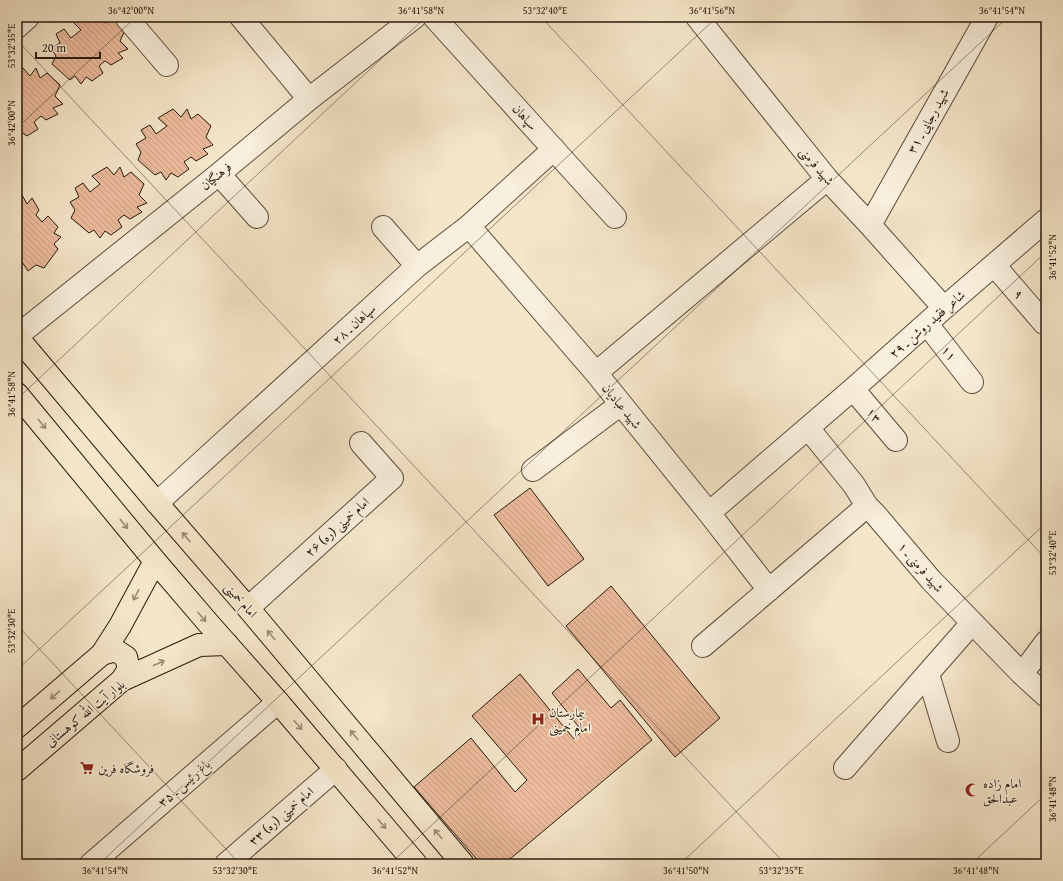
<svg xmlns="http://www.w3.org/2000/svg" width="1063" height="881" font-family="'Gentium Book Plus',Amiri,serif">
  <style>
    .building { fill: url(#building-back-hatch); stroke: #28190b }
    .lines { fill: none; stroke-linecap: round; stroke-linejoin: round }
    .minor-casing { stroke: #5b4c3a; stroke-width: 24 }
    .major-casing { stroke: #28190b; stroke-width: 24 }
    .minor { stroke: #f8efdc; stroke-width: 22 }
    .major { stroke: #f5e6c9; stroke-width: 22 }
    .oneway { stroke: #998a74 }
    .ticks { fill: none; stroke: #28190b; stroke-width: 1; stroke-opacity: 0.45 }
    .labels { text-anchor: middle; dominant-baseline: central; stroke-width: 3; stroke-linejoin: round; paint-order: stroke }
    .street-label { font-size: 13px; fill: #28190b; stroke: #f8efdc }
    .poi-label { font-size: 13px; fill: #28190b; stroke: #f8efdc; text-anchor: start }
    .neatline { fill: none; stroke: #28190b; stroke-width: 1.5 }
    .ticks-label { font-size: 10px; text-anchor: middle; fill: #28190b }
  </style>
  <defs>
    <pattern id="building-back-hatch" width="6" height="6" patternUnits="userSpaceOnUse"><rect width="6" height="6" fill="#ecbb9c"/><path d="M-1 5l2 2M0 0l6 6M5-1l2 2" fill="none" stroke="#caa085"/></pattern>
  </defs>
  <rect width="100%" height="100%" fill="#f5e6c9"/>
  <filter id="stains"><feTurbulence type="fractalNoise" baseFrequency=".005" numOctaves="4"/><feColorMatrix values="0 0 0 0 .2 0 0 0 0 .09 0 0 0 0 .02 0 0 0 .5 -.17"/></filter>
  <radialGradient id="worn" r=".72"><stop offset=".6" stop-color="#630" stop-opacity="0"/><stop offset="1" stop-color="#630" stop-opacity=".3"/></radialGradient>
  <path class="building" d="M 82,17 L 91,17 L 95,21 L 98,17 L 103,17 L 105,23 L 112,18 L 125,30 L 120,41 L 128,49 L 118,53 L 123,58 L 111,65 L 105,61 L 99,66 L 103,73 L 92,81 L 86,77 L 81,84 L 75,76 L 70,80 L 52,64 L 56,56 L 51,48 L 60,43 L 56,34 L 64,29 L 71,38 L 81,30 L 73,22 Z
    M 23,68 L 30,76 L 36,68 L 40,78 L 47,73 L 60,85 L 55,96 L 63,104 L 53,108 L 58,114 L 46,120 L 41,116 L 34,122 L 38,129 L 27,136 L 21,132 L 17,137 L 17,72 Z
    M 173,109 L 181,117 L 187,109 L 191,119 L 198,114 L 211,126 L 206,137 L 213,145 L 203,149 L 208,154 L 196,161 L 191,157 L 184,162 L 189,169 L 178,177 L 171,173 L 166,180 L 161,172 L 155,175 L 138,160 L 141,152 L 136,144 L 146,138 L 141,130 L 150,125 L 156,134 L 167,126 L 158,118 Z
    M 107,167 L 114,175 L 120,167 L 124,177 L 131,172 L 144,184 L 139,195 L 147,203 L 137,207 L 142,212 L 130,219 L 124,215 L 118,220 L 122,227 L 111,235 L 105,231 L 100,238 L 94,230 L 89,233 L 71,218 L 75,210 L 70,202 L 79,197 L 75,188 L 83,183 L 90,192 L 100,184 L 92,176 Z
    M 22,195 L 27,204 L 32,198 L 39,210 L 36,215 L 42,222 L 48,216 L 58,227 L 54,233 L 61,237 L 54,244 L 58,249 L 44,268 L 36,265 L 28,271 L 22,262 L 17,265 L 17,200 Z
    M 530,488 L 584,559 L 548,586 L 494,515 Z
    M 611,586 L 720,718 L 675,757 L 566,626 Z
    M 578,669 L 611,708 L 620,700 L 652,740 L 504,864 L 481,864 L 414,787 L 471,738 L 515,792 L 527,780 L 472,716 L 520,674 L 574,739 L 582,731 L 552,693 Z"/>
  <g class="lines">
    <g class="minor-casing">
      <path id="minor" d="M 126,17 L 167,65
        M 241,17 L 309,99
        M 434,17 L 615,217
        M 697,17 L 827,179 L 870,225 L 944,308
        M 17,27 L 28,17
        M 219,174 L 257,217
        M 870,225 L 987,17
        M 469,226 L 596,373 L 709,513 L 769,590
        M 383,227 L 417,266
        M 994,265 L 1044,323
        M 927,324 L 972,382
        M 17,336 L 219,174 L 309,99 L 415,17
        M 596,373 L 827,179
        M 853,389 L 896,440
        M 808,428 L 854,485 L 867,506 L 875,514 L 931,580 L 1022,674 L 1046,696
        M 533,470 L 621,404
        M 157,503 L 417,266 L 469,226 L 554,149
        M 709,513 L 853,389 L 944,308 L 1046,220
        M 248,608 L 392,478 L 361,443
        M 703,646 L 867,506
        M 928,674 L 948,741
        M 1022,674 L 1046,642
        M 845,768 L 972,623
        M 91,864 L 278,702
        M 226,864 L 336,769"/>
    </g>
    <g class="major-casing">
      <path id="major" d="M 17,337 L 157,503 L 248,608 L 463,864
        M 17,394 L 155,561 L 209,624 L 278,702 L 416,864
        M 102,654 L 115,650 L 126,657 L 129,669 L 122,680
        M 17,727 L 102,654 L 120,626 L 155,561
        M 17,770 L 122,680 L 199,645 L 227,644"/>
    </g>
    <use href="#minor" class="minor"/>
    <use href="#major" class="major"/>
  </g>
  <defs><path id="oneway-shaft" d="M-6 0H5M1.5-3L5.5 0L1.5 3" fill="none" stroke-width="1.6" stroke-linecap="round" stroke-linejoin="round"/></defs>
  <g class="oneway">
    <use href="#oneway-shaft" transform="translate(42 424) rotate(51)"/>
    <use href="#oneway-shaft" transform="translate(124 524) rotate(51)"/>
    <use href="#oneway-shaft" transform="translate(186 537) rotate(-131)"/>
    <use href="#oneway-shaft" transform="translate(136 595) rotate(118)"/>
    <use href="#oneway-shaft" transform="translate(202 617) rotate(49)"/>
    <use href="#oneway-shaft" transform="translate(271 635) rotate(-130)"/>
    <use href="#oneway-shaft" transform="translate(159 663) rotate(-24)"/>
    <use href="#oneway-shaft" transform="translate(55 695) rotate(139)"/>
    <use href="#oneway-shaft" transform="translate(298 725) rotate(49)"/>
    <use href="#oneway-shaft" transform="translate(354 735) rotate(-130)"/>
    <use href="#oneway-shaft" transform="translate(382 824) rotate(50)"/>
    <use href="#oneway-shaft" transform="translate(438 834) rotate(-130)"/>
  </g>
  <path class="ticks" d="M 541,17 L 1046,559M 17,40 L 785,864M 17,128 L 136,17M 17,399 L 426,17M 17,625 L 240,864M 17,670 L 717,17M 99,864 L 1008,17M 390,864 L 1046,252M 680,864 L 1046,523M 971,864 L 1046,794"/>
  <defs>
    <g id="hospital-bare" transform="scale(1.08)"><path d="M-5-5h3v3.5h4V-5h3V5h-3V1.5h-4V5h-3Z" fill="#8f2418" stroke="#f8efdc" stroke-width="2.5" paint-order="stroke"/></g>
    <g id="supermarket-bare" transform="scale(1.08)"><path d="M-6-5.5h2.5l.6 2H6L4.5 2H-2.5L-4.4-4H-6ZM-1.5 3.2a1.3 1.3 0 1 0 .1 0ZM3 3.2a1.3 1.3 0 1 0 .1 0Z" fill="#8f2418" stroke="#f8efdc" stroke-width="2.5" paint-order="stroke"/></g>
    <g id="mosque-bare" transform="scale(1.08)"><path d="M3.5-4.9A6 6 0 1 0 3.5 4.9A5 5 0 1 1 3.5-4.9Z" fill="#8f2418" stroke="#f8efdc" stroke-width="2.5" paint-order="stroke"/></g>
  </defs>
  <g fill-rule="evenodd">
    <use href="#hospital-bare" x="538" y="719"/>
    <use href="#supermarket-bare" x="87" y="768"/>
    <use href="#mosque-bare" x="972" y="790"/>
  </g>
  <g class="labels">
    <g class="street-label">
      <text transform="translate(525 117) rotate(48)">سپاهان</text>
      <text transform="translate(928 121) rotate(-61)">شهید رجایی ـ ۳۱</text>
      <text transform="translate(817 166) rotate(50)">شهید فرمنی</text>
      <text transform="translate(216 176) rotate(-39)">فرهنگیان</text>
      <text transform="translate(1019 294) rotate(49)">۹</text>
      <text transform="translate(354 324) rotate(-42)">سپاهان ـ ۲۸</text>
      <text transform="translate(927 324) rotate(-41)">شاعر فقید روشن ـ ۲۹</text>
      <text transform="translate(949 353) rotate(52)">۱۱</text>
      <text transform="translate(622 406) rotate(51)">شهید عبادیان</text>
      <text transform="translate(874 415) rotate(50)">۱۳</text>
      <text transform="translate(337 527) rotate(-42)">امام خمینی (ره) ۲۶</text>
      <text transform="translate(921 567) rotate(49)">شهید فرمنی ـ ۱</text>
      <text transform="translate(241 600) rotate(49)">امام خمینی</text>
      <text transform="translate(85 713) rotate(-39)">بلوار آیت الله کوهستانی</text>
      <text transform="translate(184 783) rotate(-41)">باغ رئیس ـ ۳۵</text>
      <text transform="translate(281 816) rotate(-41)">امام خمینی (ره) ۳۳</text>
    </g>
    <g class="poi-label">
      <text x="549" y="712">بیمارستان<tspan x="549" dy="15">امام خمینی</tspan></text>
      <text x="98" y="768">فروشگاه فرین</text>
      <text x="983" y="783">امام زاده<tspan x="983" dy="15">عبدالحق</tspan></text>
    </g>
  </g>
  <rect width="1063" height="881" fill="none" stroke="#f5e6c9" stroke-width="44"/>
  <path d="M36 52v6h64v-6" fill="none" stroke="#28190b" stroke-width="2"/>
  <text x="42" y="52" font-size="12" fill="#28190b" stroke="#f8efdc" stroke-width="3" paint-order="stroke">20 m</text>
  <rect x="22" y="22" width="1019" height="837" class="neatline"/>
  <g class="ticks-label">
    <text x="131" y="14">36°42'00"N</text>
    <text x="421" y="14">36°41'58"N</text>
    <text x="545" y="14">53°32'40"E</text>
    <text x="712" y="14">36°41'56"N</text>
    <text x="1002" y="14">36°41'54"N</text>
    <text transform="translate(11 46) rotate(-90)" y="4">53°32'35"E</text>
    <text transform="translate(11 123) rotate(-90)" y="4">36°42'00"N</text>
    <text transform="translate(1052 257) rotate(-90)" y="4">36°41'52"N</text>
    <text transform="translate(11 394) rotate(-90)" y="4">36°41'58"N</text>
    <text transform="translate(1052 553) rotate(-90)" y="4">53°32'40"E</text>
    <text transform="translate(11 631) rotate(-90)" y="4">53°32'30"E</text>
    <text transform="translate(1052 799) rotate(-90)" y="4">36°41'48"N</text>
    <text x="105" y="874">36°41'54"N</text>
    <text x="235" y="874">53°32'30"E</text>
    <text x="395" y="874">36°41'52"N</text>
    <text x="686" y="874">36°41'50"N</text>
    <text x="781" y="874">53°32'35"E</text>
    <text x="976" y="874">36°41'48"N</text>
  </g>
  <rect width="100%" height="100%" filter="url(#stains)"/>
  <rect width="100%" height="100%" fill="url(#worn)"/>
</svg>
